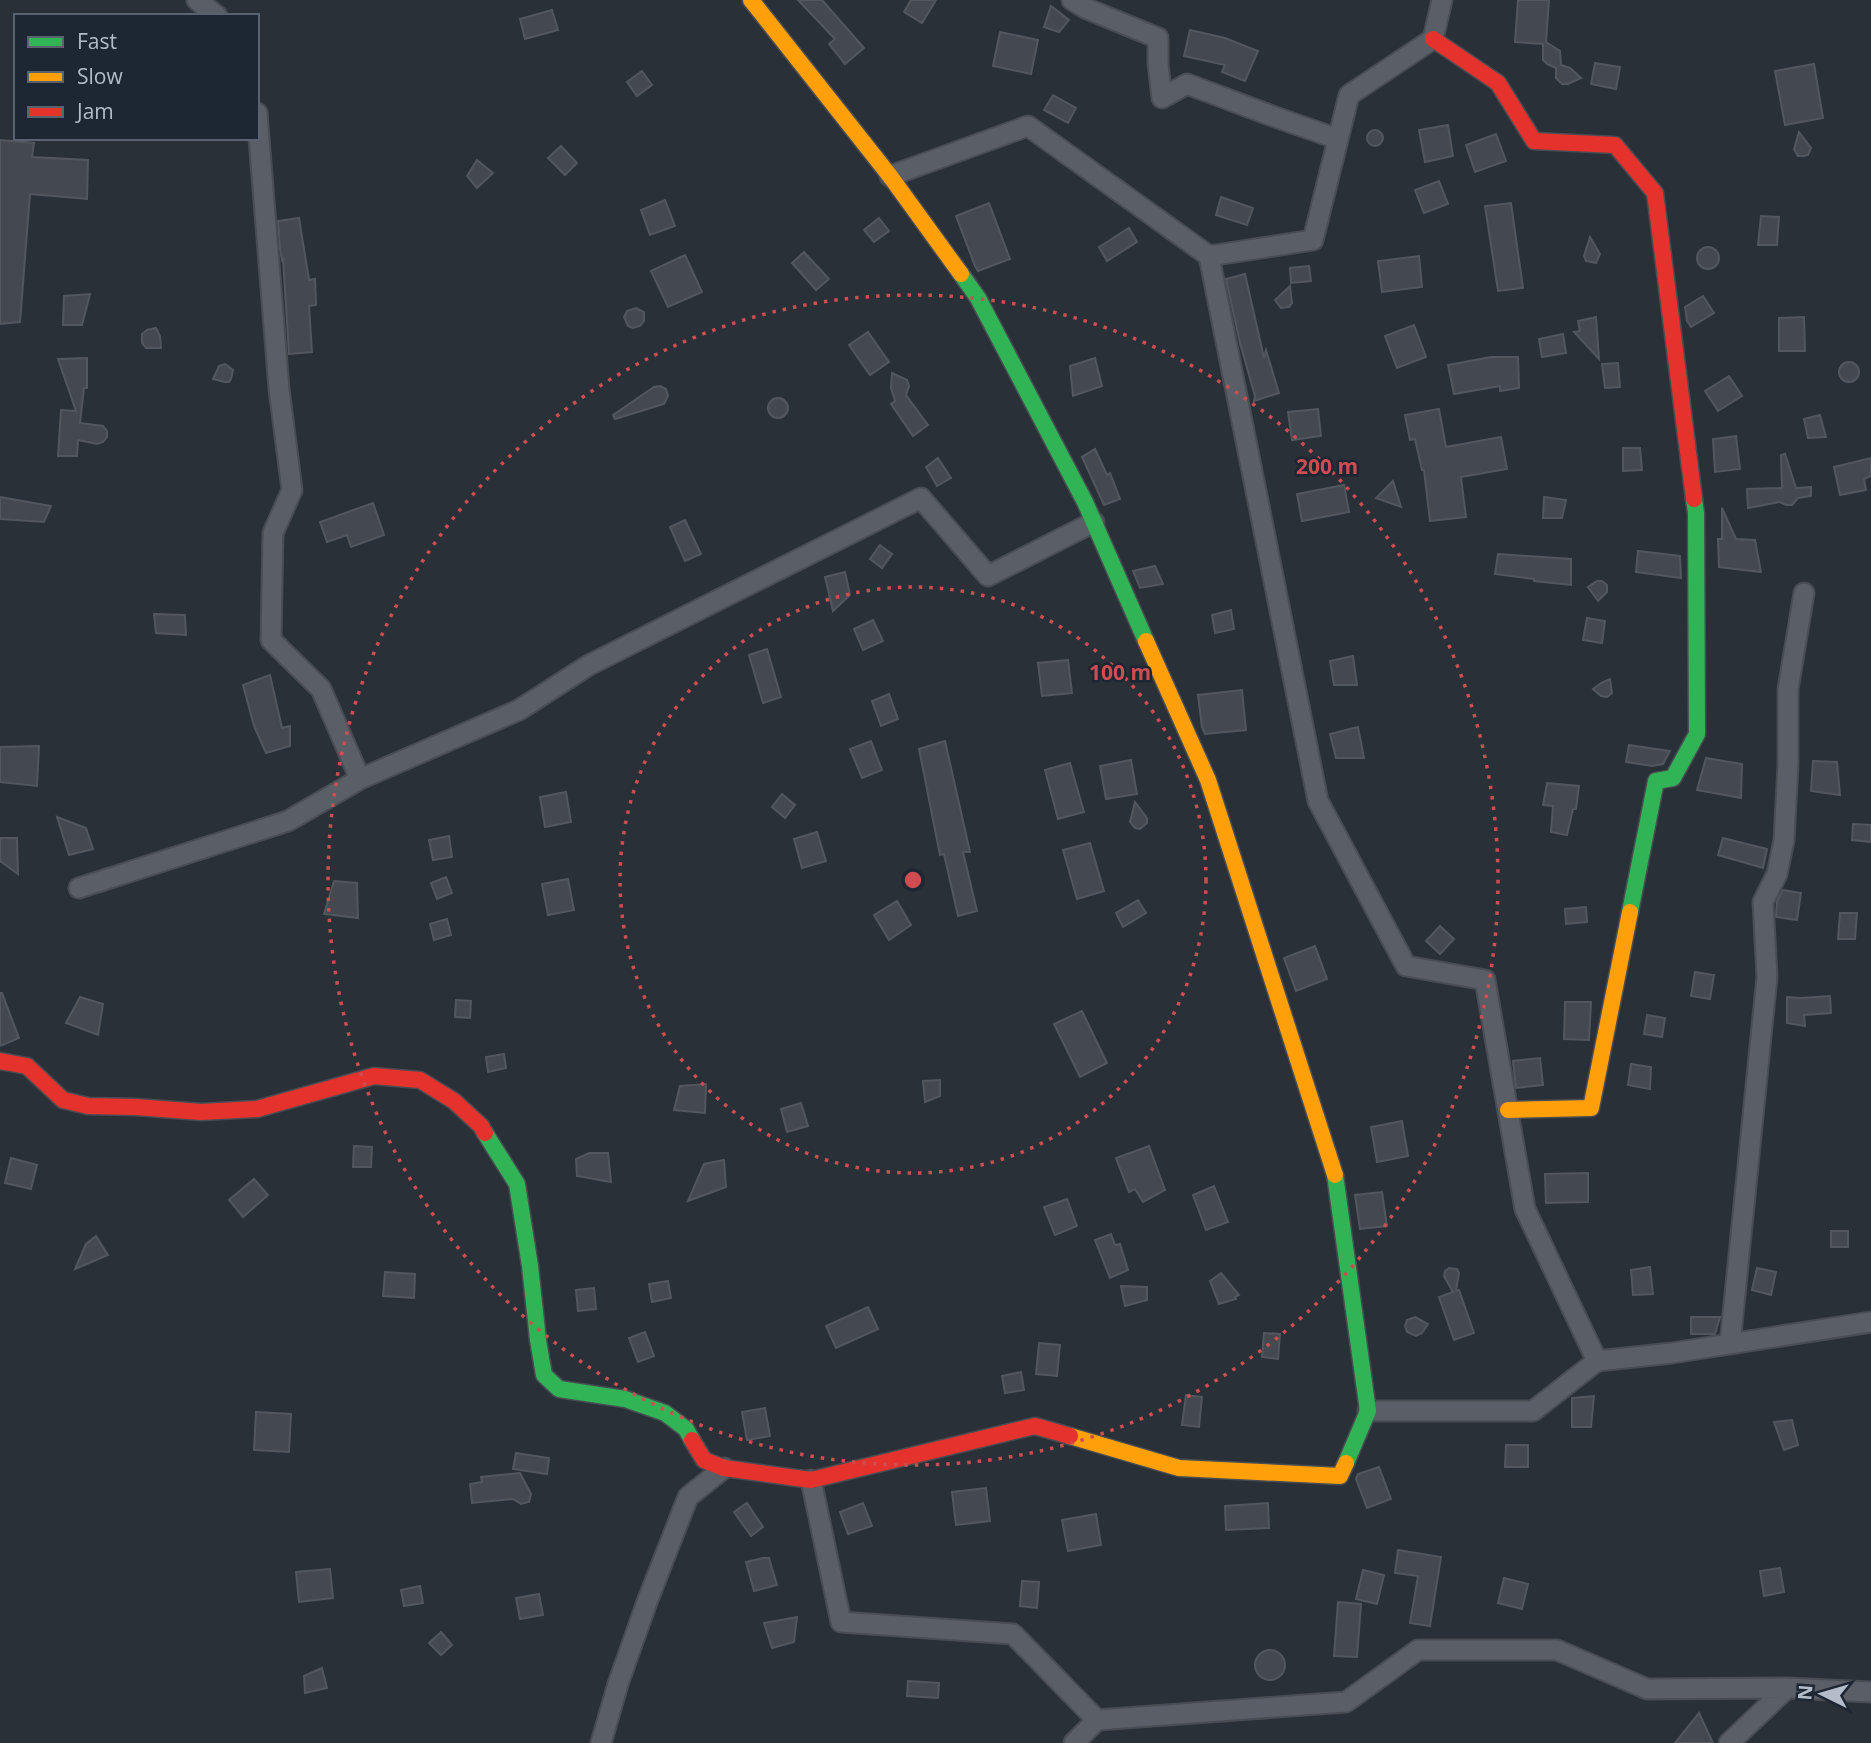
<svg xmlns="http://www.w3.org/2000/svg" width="1871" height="1743" font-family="'Open Sans',sans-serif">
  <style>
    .building { fill: #444950; stroke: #52575f; stroke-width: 2 }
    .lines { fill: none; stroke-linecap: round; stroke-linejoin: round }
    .street-casing { stroke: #484c53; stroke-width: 23 }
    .fast-casing { stroke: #484c53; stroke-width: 19 }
    .slow-casing { stroke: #484c53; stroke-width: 19 }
    .jam-casing { stroke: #484c53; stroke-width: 19 }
    .street { stroke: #5a5e66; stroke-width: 19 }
    .fast { stroke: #30b455; stroke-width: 16 }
    .slow { stroke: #ff9f0a; stroke-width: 16 }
    .jam { stroke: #e5322d; stroke-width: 16 }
    .ring { fill: none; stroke: #ce4d50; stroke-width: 3.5; stroke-dasharray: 3.5 7 }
    .centre { fill: #ce4d50; stroke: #1d2633; stroke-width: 3.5 }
    .ring-label { font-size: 21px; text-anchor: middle; font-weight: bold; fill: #ce4d50; stroke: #1d2633; stroke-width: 5; stroke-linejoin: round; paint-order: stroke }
  </style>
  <rect width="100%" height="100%" fill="#2a3038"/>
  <path class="building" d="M 798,0 L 822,0 L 864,48 L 845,64 L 829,44 L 835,39 Z
    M 911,0 L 936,0 L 922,23 L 904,12 Z
    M 1518,0 L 1549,0 L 1546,42 L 1560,51 L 1561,65 L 1570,68 L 1581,78 L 1568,84 L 1562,84 L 1556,78 L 1556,68 L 1547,64 L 1543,60 L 1543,44 L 1515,42 Z
    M 1051,6 L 1069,20 L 1059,32 L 1044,27 Z
    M 552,10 L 558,30 L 525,39 L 520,19 Z
    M 1190,30 L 1225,38 L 1258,51 L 1245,81 L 1222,72 L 1225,65 L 1184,56 Z
    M 1000,32 L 1038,40 L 1031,74 L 993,66 Z
    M 1595,63 L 1620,67 L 1616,89 L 1591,84 Z
    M 1814,64 L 1823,118 L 1785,125 L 1775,71 Z
    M 642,71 L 652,85 L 637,96 L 627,82 Z
    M 1053,95 L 1076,108 L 1068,123 L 1044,110 Z
    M 1448,125 L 1453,156 L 1425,162 L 1419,130 Z
    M1367 138a8 8 0 1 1 16 0a8 8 0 1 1-16 0Z
    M 1799,132 L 1811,148 L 1808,155 L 1804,156 L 1798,156 L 1794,149 Z
    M 1496,134 L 1506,161 L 1475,172 L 1466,145 Z
    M 0,140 L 34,143 L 32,157 L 88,160 L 87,199 L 30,194 L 20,322 L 0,324 Z
    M 561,146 L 577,163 L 565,175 L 548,158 Z
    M 477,160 L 493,173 L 477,188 L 467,176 Z
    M 1439,181 L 1448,204 L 1424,213 L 1415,190 Z
    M 1221,197 L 1253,208 L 1247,225 L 1216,215 Z
    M 665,200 L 675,226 L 650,235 L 641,210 Z
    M 989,203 L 1010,259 L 978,271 L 975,266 L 956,216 Z
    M 1511,203 L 1523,288 L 1498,291 L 1485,206 Z
    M 1761,216 L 1779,217 L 1777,245 L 1758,245 Z
    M 299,218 L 309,280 L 315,279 L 316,305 L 309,306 L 312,352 L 289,354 L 283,259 L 282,260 L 280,249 L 278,221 Z
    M 879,218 L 889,231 L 874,242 L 864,230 Z
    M 1129,228 L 1137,242 L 1107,261 L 1099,247 Z
    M 1590,237 L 1600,254 L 1596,263 L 1586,261 L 1584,256 Z
    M1697 258a11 11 0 1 1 22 0a11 11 0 1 1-22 0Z
    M 804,252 L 829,279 L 816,290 L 792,263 Z
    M 685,255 L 702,292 L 668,307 L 651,271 Z
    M 1419,256 L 1422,287 L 1382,292 L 1378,261 Z
    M 1309,266 L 1311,281 L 1291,283 L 1290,268 Z
    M 1245,274 L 1264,358 L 1266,350 L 1279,393 L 1254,401 L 1255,396 L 1240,343 L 1226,279 Z
    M 1290,286 L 1292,303 L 1289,307 L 1281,308 L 1275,300 Z
    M 90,294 L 82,325 L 63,325 L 64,296 Z
    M 1703,296 L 1714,313 L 1691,327 L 1687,321 L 1685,307 Z
    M 636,308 L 644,312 L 644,321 L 640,326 L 633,328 L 628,326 L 624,317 L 627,311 Z
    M 1596,317 L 1599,359 L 1574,332 L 1580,331 L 1578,321 Z
    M 1804,317 L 1805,351 L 1779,351 L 1779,318 Z
    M 1414,325 L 1426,357 L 1397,368 L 1385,336 Z
    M 156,328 L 160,336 L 161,348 L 146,348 L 142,343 L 142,334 L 147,330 Z
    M 868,332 L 889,362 L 870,375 L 849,345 Z
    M 1563,334 L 1566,353 L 1542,357 L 1539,339 Z
    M 1491,357 L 1518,357 L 1519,388 L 1500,391 L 1500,386 L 1454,394 L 1448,365 Z
    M 87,358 L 87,388 L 84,388 L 80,423 L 103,426 L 107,431 L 107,437 L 103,442 L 97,444 L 78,440 L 77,456 L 58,456 L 61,410 L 76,411 L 58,359 Z
    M 1095,358 L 1102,386 L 1073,396 L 1070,366 Z
    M1839 372a10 10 0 1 1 20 0a10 10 0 1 1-20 0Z
    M 1618,363 L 1620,387 L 1605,388 L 1602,364 Z
    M 225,364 L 233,370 L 231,379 L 229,382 L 225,382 L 213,379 L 219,366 Z
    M 892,373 L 907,380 L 909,386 L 906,395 L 928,425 L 913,436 L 891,404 L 895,401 L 891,388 Z
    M 1729,376 L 1742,396 L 1718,411 L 1705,391 Z
    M 660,386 L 666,389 L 668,396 L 664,404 L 615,419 L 613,415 L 654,387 Z
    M768 408a10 10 0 1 1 20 0a10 10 0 1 1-20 0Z
    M 1318,409 L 1321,436 L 1292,440 L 1288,412 Z
    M 1439,409 L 1446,447 L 1501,437 L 1507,469 L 1461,477 L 1466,517 L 1430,521 L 1424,470 L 1422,470 L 1415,439 L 1410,440 L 1405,415 Z
    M 1820,415 L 1826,437 L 1808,438 L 1804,419 Z
    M 1736,436 L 1740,469 L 1715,472 L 1713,439 Z
    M 1623,448 L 1640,448 L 1642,470 L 1623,471 Z
    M 1095,449 L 1107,475 L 1110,473 L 1120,499 L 1104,505 L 1082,457 Z
    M 1785,454 L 1796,488 L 1811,487 L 1811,496 L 1798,498 L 1792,505 L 1786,505 L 1780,502 L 1748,508 L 1747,489 L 1782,488 L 1781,455 Z
    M 938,458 L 951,478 L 937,486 L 926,467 Z
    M 1871,458 L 1871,476 L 1864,479 L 1866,490 L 1840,495 L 1834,467 Z
    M 1393,481 L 1401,507 L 1376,498 Z
    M 1344,485 L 1349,512 L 1302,521 L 1297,494 Z
    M 0,497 L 51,506 L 44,522 L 0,519 Z
    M 1544,497 L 1566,500 L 1562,518 L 1543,518 Z
    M 373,503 L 384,535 L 351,547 L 347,535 L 327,542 L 320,522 Z
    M 1722,508 L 1736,539 L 1755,540 L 1761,572 L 1719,567 L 1718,539 L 1722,539 Z
    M 685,520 L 701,554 L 685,561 L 670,527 Z
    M 880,545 L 892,554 L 882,568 L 870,559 Z
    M 1638,551 L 1680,556 L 1681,578 L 1636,572 Z
    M 1498,554 L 1571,559 L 1571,585 L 1534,581 L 1534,579 L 1495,574 Z
    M 1155,566 L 1163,584 L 1140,588 L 1133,571 Z
    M 845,572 L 850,595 L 833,611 L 825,577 Z
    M 1597,581 L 1602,581 L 1607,585 L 1607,592 L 1598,601 L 1588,587 Z
    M 1231,610 L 1234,629 L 1215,633 L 1212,615 Z
    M 154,614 L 185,615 L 186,635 L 156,633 Z
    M 1587,618 L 1605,621 L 1602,643 L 1583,640 Z
    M 873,620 L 883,641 L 863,650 L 854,629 Z
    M 767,649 L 781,697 L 763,703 L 749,655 Z
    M 1353,656 L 1357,685 L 1334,685 L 1330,661 Z
    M 1068,660 L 1072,693 L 1042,696 L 1038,663 Z
    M 270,675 L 282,728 L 290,726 L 290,746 L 266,753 L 254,726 L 243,685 Z
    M 1610,679 L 1612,693 L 1607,697 L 1601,696 L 1593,689 L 1601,683 Z
    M 1242,690 L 1246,730 L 1205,734 L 1202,727 L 1198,695 Z
    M 889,694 L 898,719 L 881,726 L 872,701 Z
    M 1358,727 L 1364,758 L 1336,758 L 1330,734 Z
    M 871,741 L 882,770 L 862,778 L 850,749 Z
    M 945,741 L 970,852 L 963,852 L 977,911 L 958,916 L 944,854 L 940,855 L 919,749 Z
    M 1629,745 L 1670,751 L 1663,764 L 1652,766 L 1626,762 Z
    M 39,746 L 37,786 L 0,782 L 0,747 Z
    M 1706,758 L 1742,764 L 1741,798 L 1697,790 Z
    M 1131,760 L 1137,794 L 1106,799 L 1100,766 Z
    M 1813,761 L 1837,762 L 1840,795 L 1811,791 Z
    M 1070,763 L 1084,812 L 1058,819 L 1045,770 Z
    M 1547,783 L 1579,786 L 1576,809 L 1573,809 L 1567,835 L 1551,832 L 1553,806 L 1543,805 Z
    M 566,792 L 571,822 L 545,827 L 540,797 Z
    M 782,794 L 795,805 L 785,818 L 772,807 Z
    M 1135,802 L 1147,818 L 1147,823 L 1140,829 L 1135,828 L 1130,822 Z
    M 57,817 L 86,828 L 93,849 L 69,855 Z
    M 1853,824 L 1871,825 L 1871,842 L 1852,840 Z
    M 817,832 L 826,861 L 802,868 L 794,839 Z
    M 449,836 L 452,857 L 433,860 L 429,840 Z
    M 0,838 L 17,838 L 18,874 L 0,861 Z
    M 1723,838 L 1767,849 L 1763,868 L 1718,855 Z
    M 1090,843 L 1104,891 L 1077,899 L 1063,850 Z
    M 446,877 L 452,893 L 437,899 L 431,883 Z
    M 568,879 L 574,910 L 548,915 L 542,884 Z
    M 334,881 L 357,883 L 358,918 L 324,914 Z
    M 1783,890 L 1801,893 L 1797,920 L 1776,917 L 1777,901 Z
    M 1138,900 L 1146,913 L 1123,927 L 1116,913 Z
    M 897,901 L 911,925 L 889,940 L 874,915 Z
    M 1586,907 L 1587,922 L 1566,924 L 1565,909 Z
    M 1840,913 L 1857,913 L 1855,939 L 1838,939 Z
    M 447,919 L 451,935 L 434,940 L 430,924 Z
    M 1440,926 L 1454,939 L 1440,954 L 1426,941 Z
    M 1315,946 L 1327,979 L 1296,991 L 1284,958 Z
    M 1695,972 L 1714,975 L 1710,999 L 1691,996 Z
    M 0,993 L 2,993 L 19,1038 L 0,1046 Z
    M 1830,996 L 1831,1013 L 1804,1015 L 1805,1026 L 1787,1023 L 1787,997 L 1801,998 Z
    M 80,997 L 103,1004 L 98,1035 L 66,1023 Z
    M 456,1000 L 471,1001 L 470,1018 L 455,1017 Z
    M 1565,1002 L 1591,1002 L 1589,1040 L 1564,1039 Z
    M 1082,1011 L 1107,1063 L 1080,1077 L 1054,1024 Z
    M 1647,1015 L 1665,1018 L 1662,1037 L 1644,1034 Z
    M 504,1054 L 506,1068 L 488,1072 L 486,1057 Z
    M 1540,1058 L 1543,1085 L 1516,1088 L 1513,1061 Z
    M 1631,1064 L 1651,1067 L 1650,1089 L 1628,1085 Z
    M 940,1080 L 940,1096 L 925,1102 L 923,1081 Z
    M 706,1084 L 705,1113 L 674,1110 L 680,1086 Z
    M 801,1103 L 808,1126 L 787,1132 L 781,1109 Z
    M 1402,1121 L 1408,1156 L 1377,1162 L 1371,1127 Z
    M 354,1146 L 372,1147 L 371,1167 L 353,1167 Z
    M 1149,1146 L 1165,1190 L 1143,1202 L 1135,1189 L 1129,1192 L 1116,1158 Z
    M 589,1153 L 608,1153 L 611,1182 L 577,1176 L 576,1159 Z
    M 11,1158 L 37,1165 L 31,1189 L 5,1183 Z
    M 724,1160 L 726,1187 L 688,1201 L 704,1164 Z
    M 1588,1173 L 1588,1202 L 1546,1203 L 1545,1174 Z
    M 254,1179 L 268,1195 L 243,1217 L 229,1200 Z
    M 1214,1186 L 1228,1222 L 1206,1230 L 1193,1195 Z
    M 1382,1192 L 1387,1226 L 1360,1229 L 1355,1195 Z
    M 1067,1199 L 1077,1226 L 1055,1235 L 1044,1207 Z
    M 1831,1231 L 1848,1231 L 1848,1247 L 1831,1247 Z
    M 1111,1234 L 1115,1245 L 1120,1244 L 1128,1270 L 1110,1278 L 1095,1240 Z
    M 96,1236 L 108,1255 L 75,1269 L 86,1244 Z
    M 1650,1267 L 1653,1294 L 1633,1295 L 1631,1270 Z
    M 1449,1268 L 1457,1269 L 1459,1273 L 1456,1291 L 1459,1290 L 1474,1333 L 1454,1340 L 1439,1297 L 1453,1292 L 1444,1276 L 1445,1271 Z
    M 1757,1268 L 1776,1272 L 1771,1295 L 1752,1290 Z
    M 385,1272 L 415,1274 L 414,1298 L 383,1296 Z
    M 1221,1273 L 1239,1295 L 1235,1297 L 1236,1299 L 1219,1304 L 1210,1281 Z
    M 668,1281 L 671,1298 L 652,1302 L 649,1284 Z
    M 1121,1286 L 1147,1287 L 1147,1300 L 1125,1306 Z
    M 594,1288 L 596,1309 L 578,1311 L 576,1290 Z
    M 868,1307 L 878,1329 L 836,1348 L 826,1326 Z
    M 1415,1317 L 1428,1324 L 1422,1333 L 1416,1336 L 1407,1332 L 1405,1326 L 1407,1320 Z
    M 1691,1317 L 1720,1317 L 1715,1334 L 1691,1334 Z
    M 645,1332 L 654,1356 L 638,1362 L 629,1338 Z
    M 1264,1333 L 1280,1334 L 1278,1359 L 1262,1357 Z
    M 1039,1343 L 1060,1345 L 1057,1376 L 1036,1374 Z
    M 1021,1372 L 1024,1390 L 1005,1393 L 1002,1376 Z
    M 1186,1395 L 1202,1397 L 1199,1427 L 1182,1425 Z
    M 1594,1396 L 1591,1427 L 1572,1427 L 1572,1398 Z
    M 765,1408 L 770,1436 L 747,1440 L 742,1412 Z
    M 256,1412 L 291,1414 L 289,1452 L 254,1450 Z
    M 1792,1420 L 1798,1445 L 1784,1450 L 1774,1422 Z
    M 1506,1445 L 1528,1445 L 1528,1467 L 1505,1467 Z
    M 516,1453 L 549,1458 L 547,1474 L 513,1469 Z
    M 1379,1467 L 1391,1499 L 1367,1508 L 1356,1479 L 1358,1474 Z
    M 520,1473 L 531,1494 L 529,1502 L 521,1504 L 513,1499 L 472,1503 L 470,1484 L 482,1482 L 481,1477 Z
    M 986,1488 L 990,1521 L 956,1525 L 952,1492 Z
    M 747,1503 L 763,1527 L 751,1536 L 734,1512 Z
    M 863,1503 L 872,1526 L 848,1534 L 840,1512 Z
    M 1268,1503 L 1269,1528 L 1226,1530 L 1225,1506 Z
    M 1096,1514 L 1101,1545 L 1068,1551 L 1062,1520 Z
    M 1398,1550 L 1441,1557 L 1430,1626 L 1410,1623 L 1418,1576 L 1395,1573 Z
    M 763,1558 L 769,1558 L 777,1585 L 754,1591 L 746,1562 Z
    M 1780,1568 L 1784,1592 L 1764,1596 L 1760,1571 Z
    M 330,1569 L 333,1598 L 299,1602 L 296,1572 Z
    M 1363,1570 L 1384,1575 L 1377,1604 L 1356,1599 Z
    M 1504,1578 L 1528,1584 L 1522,1609 L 1498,1603 Z
    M 1022,1581 L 1039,1582 L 1037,1608 L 1020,1606 Z
    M 420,1586 L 423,1603 L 404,1606 L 401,1590 Z
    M 539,1594 L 543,1615 L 520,1619 L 516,1598 Z
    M 1338,1602 L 1361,1604 L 1357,1657 L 1334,1656 Z
    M 797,1617 L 794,1642 L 772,1648 L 764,1623 Z
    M 441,1632 L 452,1645 L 441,1655 L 429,1643 Z
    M1255 1665a15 15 0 1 1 30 0a15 15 0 1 1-30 0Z
    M 322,1668 L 327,1688 L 305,1693 L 304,1676 Z
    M 908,1681 L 939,1683 L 938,1698 L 907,1696 Z
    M 1699,1713 L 1713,1743 L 1675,1743 Z"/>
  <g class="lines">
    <g class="street-casing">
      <path id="street" d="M 197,0 L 217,16
        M 1072,0 L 1085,8 L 1158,38 L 1158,64 L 1162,98 L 1187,84 L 1275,117 L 1338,139
        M 890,176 L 1028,126 L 1209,256 L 1318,801 L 1406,966 L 1485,980 L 1525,1209 L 1597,1361
        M 1209,256 L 1313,240 L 1349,95 L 1433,39 L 1442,0
        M 360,779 L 519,710 L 589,665 L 921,498 L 988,576 L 1094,522
        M 79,888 L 288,821 L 360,779 L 321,689 L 271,640 L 273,533 L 292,490 L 279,389 L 257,113
        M 1730,1344 L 1767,977 L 1763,902 L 1777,874 L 1784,840 L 1788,765 L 1788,689 L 1804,593
        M 1368,1411 L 1533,1411 L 1597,1361 L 1672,1353 L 1871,1322
        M 811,1480 L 841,1622 L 1013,1634 L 1097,1720 L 1346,1702 L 1418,1650 L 1557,1650 L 1647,1689 L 1787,1688 L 1871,1692
        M 601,1743 L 618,1684 L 647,1602 L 688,1497 L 724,1468
        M 1074,1743 L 1097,1720
        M 1729,1743 L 1787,1688"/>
    </g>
    <g class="fast-casing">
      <path id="fast" d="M 961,274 L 978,298 L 1085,502 L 1146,641
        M 1630,912 L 1656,781 L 1673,778 L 1697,734 L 1696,513 L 1694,499
        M 485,1133 L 517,1184 L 530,1266 L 538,1340 L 544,1375 L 559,1389 L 625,1399 L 665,1413 L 686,1429 L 692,1440
        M 1335,1175 L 1368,1411 L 1346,1463"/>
    </g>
    <g class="slow-casing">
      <path id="slow" d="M 751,0 L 890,176 L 961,274
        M 1146,641 L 1208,780 L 1335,1175
        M 1508,1110 L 1591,1108 L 1630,912
        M 1070,1436 L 1179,1468 L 1340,1476 L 1346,1463"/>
    </g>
    <g class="jam-casing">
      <path id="jam" d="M 1433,39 L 1498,83 L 1534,141 L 1615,145 L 1655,193 L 1694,499
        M 0,1061 L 27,1066 L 63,1100 L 88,1106 L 136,1107 L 201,1112 L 257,1109 L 374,1076 L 420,1080 L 454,1101 L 481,1126 L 485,1133
        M 692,1440 L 704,1460 L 724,1468 L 811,1480 L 1035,1426 L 1070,1436"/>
    </g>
    <use href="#street" class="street"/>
    <use href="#fast" class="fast"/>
    <use href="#slow" class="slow"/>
    <use href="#jam" class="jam"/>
  </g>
  <g class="ring">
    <circle cx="913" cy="880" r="293"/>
    <circle cx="913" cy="880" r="585"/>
  </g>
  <circle cx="913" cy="880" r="10" class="centre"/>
  <g class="ring-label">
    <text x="1327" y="474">200 m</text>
    <text x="1120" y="680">100 m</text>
  </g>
  <rect x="14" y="14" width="245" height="126" fill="#1d2633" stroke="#59626f" stroke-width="2"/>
  <rect x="28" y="37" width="35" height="10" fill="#30b455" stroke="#59626f" stroke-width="2"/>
  <text x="77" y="49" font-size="21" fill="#b4bcc9">Fast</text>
  <rect x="28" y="72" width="35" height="10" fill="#ff9f0a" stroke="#59626f" stroke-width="2"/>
  <text x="77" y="84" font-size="21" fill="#b4bcc9">Slow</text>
  <rect x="28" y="107" width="35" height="10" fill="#e5322d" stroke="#59626f" stroke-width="2"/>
  <text x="77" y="119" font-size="21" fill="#b4bcc9">Jam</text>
  <g transform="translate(1822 1694) rotate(275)" stroke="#1d2633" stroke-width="5" paint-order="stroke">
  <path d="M0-5L12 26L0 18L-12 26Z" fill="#b4bcc9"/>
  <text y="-10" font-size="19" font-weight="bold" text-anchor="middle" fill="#b4bcc9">N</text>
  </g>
</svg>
